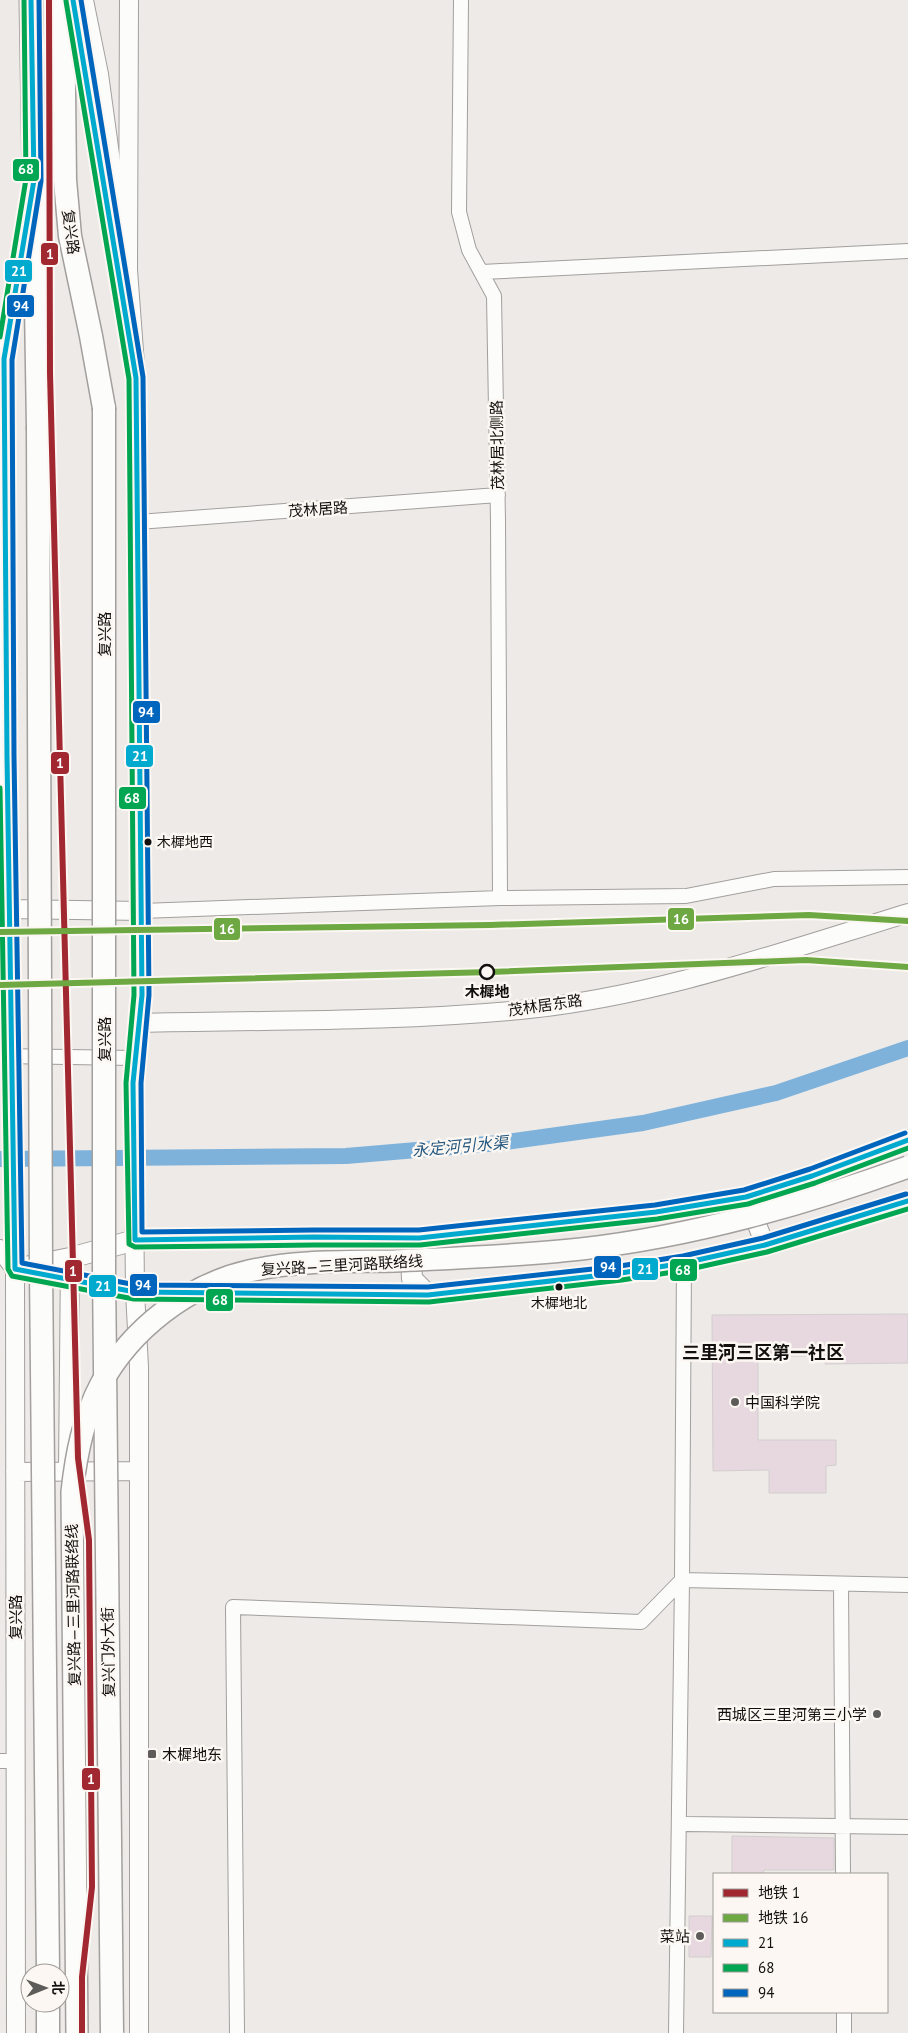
<svg xmlns="http://www.w3.org/2000/svg" width="908" height="2033" font-family="'PT Sans','Noto Sans SC',sans-serif">
  <style>
    .lines { fill: none; stroke-linecap: round; stroke-linejoin: round }
    .canal { stroke: #7fb2db; stroke-width: 16 }
    .building { fill: #e6d8de; stroke: #d1cece }
    .minor-casing { stroke: #a29f9d; stroke-width: 16 }
    .tertiary-casing { stroke: #a29f9d; stroke-width: 20 }
    .secondary-casing { stroke: #a29f9d; stroke-width: 22 }
    .trunk-casing { stroke: #a29f9d; stroke-width: 25 }
    .minor { stroke: #fcfcfb; stroke-width: 14 }
    .tertiary { stroke: #fcfcfb; stroke-width: 18 }
    .secondary { stroke: #fcfcfb; stroke-width: 20 }
    .trunk { stroke: #fcfcfb; stroke-width: 22 }
    .primary-bridge-casing { stroke: #a29f9d; stroke-width: 24; stroke-linecap: butt }
    .trunk-bridge-casing { stroke: #a29f9d; stroke-width: 25; stroke-linecap: butt }
    .primary-bridge { stroke: #fcfcfb; stroke-width: 21 }
    .trunk-bridge { stroke: #fcfcfb; stroke-width: 22 }
    .bus-1-casing { stroke: #fcf7f2; stroke-width: 9 }
    .bus-2-casing { stroke: #fcf7f2; stroke-width: 9 }
    .bus-3-casing { stroke: #fcf7f2; stroke-width: 9 }
    .bus-1 { stroke: #00a9ce; stroke-width: 5 }
    .bus-2 { stroke: #00a651; stroke-width: 5 }
    .bus-3 { stroke: #0065bd; stroke-width: 5 }
    .metro-1-casing { stroke: #fcf7f2; stroke-width: 10 }
    .metro-2-casing { stroke: #fcf7f2; stroke-width: 10 }
    .metro-1 { stroke: #a12830; stroke-width: 6 }
    .metro-2 { stroke: #6da843; stroke-width: 6 }
    .bus-dot { fill: #11100e; stroke: #fcf7f2; stroke-width: 2 }
    .stop-dot { fill: #fcf7f2; stroke: #11100e; stroke-width: 2.5 }
    .poi-dot { fill: #5e5c5a; stroke: #fcf7f2; stroke-width: 2 }
    .labels { text-anchor: middle; dominant-baseline: central; stroke-width: 5; stroke-linejoin: round; paint-order: stroke }
    .bus-label { font-size: 14px; fill: #11100e; stroke: #fcf7f2; text-anchor: start }
    .street-label { font-size: 15px; fill: #11100e; stroke: #fcf7f2 }
    .stop-label { font-size: 15px; font-weight: bold; fill: #11100e; stroke: #fcf7f2 }
    .poi-label { font-size: 15px; fill: #11100e; stroke: #fcf7f2; text-anchor: start }
    .water-label { font-size: 16px; font-style: italic; fill: #245881; stroke: #fcf7f2 }
    .quarter-label { font-size: 18px; font-weight: bold; fill: #11100e; stroke: #fcf7f2 }
    .line-badge { stroke: #fcf7f2; stroke-width: 2 }
    .badge-label { font-size: 14px; text-anchor: middle; font-weight: bold; fill: #fff }
  </style>
  <rect width="100%" height="100%" fill="#edeae7"/>
  <g class="lines">
    <path class="canal" d="M 0,1159 L 346,1156 L 499,1143 L 643,1123 L 776,1093 L 908,1048"/>
  </g>
  <path class="building" d="M 908,1314 L 908,1363 L 825,1364 L 825,1356 L 758,1356 L 758,1440 L 836,1440 L 836,1465 L 826,1466 L 826,1493 L 769,1493 L 769,1470 L 713,1471 L 712,1315 Z
    M 732,1836 L 834,1838 L 834,1870 L 764,1870 L 763,1874 L 732,1874 Z
    M 689,1916 L 712,1916 L 711,1957 L 689,1957 Z"/>
  <g class="lines">
    <g class="minor-casing">
      <path id="minor" d="M 86,0 L 101,74 L 122,228
        M 461,0 L 459,212 L 469,250 L 494,296 L 498,521 L 500,898
        M 482,272 L 908,251
        M 138,522 L 498,495
        M 142,911 L 500,898 L 686,896 L 774,879 L 908,877
        M 0,1056 L 135,1058
        M 841,1584 L 843,1874
        M 0,1761 L 16,1761
        M 686,1824 L 908,1827
        M 844,2012 L 844,2033
        M 237,2033 L 233,1607 L 641,1622 L 682,1580 L 908,1585
        M 676,2033 L 682,1580 L 684,1263"/>
    </g>
    <g class="tertiary-casing">
      <path id="tertiary" d="M 73,0 L 120,282
        M 129,0 L 128,270 L 136,378 L 142,995 L 133,1083 L 135,1292 L 139,1367 L 139,2033
        M 9,909 L 142,911
        M 140,1023 C 266,1020 394,1022 520,1010 C 654,997 781,952 908,913
        M 749,1204 L 765,1245
        M 0,1249 L 15,1269
        M 68,1469 L 70,1258
        M 15,1472 L 139,1471
        M 16,2033 L 15,1269 L 7,756 L 4,359 L 28,217"/>
    </g>
    <g class="secondary-casing">
      <path id="secondary" d="M 416,1245 L 411,1256 L 412,1279 L 428,1295
        M 15,1269 L 70,1258 L 135,1240 L 314,1237 L 419,1238 L 656,1212 L 746,1197 L 812,1176 L 908,1140
        M 27,1272 L 135,1292 L 428,1295 L 621,1273 L 684,1263 L 765,1245 L 908,1201"/>
    </g>
    <g class="trunk-casing">
      <path id="trunk" d="M 31,0 L 38,427
        M 63,0 L 65,180 L 70,236 L 91,336 L 104,408
        M 48,2003 L 48,2033"/>
    </g>
    <use href="#minor" class="minor"/>
    <use href="#tertiary" class="tertiary"/>
    <use href="#secondary" class="secondary"/>
    <use href="#trunk" class="trunk"/>
    <g class="primary-bridge-casing">
      <path id="primary-bridge" d="M 77,2033 L 72,1492 C 76,1455 83,1418 101,1384 C 131,1329 188,1285 249,1271 C 296,1260 347,1262 395,1261 C 457,1258 519,1256 581,1249 C 694,1236 802,1205 908,1167"/>
    </g>
    <g class="trunk-bridge-casing">
      <path id="trunk-bridge" d="M 104,408 L 104,1271 L 112,2033
        M 38,427 L 41,1269 L 48,1973"/>
    </g>
    <use href="#primary-bridge" class="primary-bridge"/>
    <use href="#trunk-bridge" class="trunk-bridge"/>
    <g class="bus-1-casing">
      <path id="bus-1" d="M 31,0 L 34,180 L 4,359 L 7,756 L 15,1269 L 135,1292 L 428,1295 L 621,1273 L 684,1263 L 765,1245 L 908,1201
        M 73,0 L 136,378 L 142,995 L 133,1083 L 135,1240 L 314,1237 L 419,1238 L 656,1212 L 746,1197 L 812,1176 L 908,1140"/>
    </g>
    <g class="bus-2-casing">
      <path id="bus-2" d="M 66,1 L 129,379 L 134,995 L 126,1083 L 129,1244 L 135,1247 L 314,1245 L 420,1245 L 657,1219 L 748,1204 L 815,1183 L 908,1148
        M 0,337 L 26,179 L 24,0
        M 0,788 L 8,1269 L 12,1276 L 134,1299 L 429,1302 L 622,1280 L 686,1270 L 767,1252 L 908,1209"/>
    </g>
    <g class="bus-3-casing">
      <path id="bus-3" d="M 39,0 L 41,181 L 12,360 L 14,756 L 22,1263 L 136,1285 L 428,1287 L 620,1266 L 683,1256 L 763,1238 L 906,1194
        M 81,0 L 143,377 L 149,995 L 141,1083 L 142,1232 L 314,1230 L 419,1230 L 655,1205 L 744,1190 L 810,1169 L 905,1133"/>
    </g>
    <use href="#bus-1" class="bus-1"/>
    <use href="#bus-2" class="bus-2"/>
    <use href="#bus-3" class="bus-3"/>
    <g class="metro-1-casing">
      <path id="metro-1" d="M 49,0 L 50,373 L 78,1458 L 89,1540 L 92,1887 L 82,1977 L 82,2033"/>
    </g>
    <g class="metro-2-casing">
      <path id="metro-2" d="M 0,932 L 490,925 L 809,915 L 908,921
        M 0,985 L 491,972 L 806,960 L 908,967"/>
    </g>
    <use href="#metro-1" class="metro-1"/>
    <use href="#metro-2" class="metro-2"/>
  </g>
  <g class="bus-dot">
    <circle cx="148" cy="842" r="4.5"/>
    <circle cx="559" cy="1287" r="4.5"/>
  </g>
  <circle class="stop-dot" cx="487" cy="972" r="7"/>
  <g class="poi-dot">
    <circle cx="735" cy="1402" r="5"/>
    <circle cx="877" cy="1714" r="5"/>
    <rect x="147" y="1749" width="10" height="10" rx="2.5"/>
    <circle cx="700" cy="1936" r="5"/>
  </g>
  <g class="labels">
    <g class="bus-label">
      <text x="157" y="842">木樨地西</text>
      <text x="559" y="1303" text-anchor="middle">木樨地北</text>
    </g>
    <g class="street-label">
      <text transform="translate(71 232) rotate(82)">复兴路</text>
      <text transform="translate(497 445) rotate(-91)">茂林居北侧路</text>
      <text transform="translate(318 509) rotate(-4)">茂林居路</text>
      <text transform="translate(104 634) rotate(-90)">复兴路</text>
      <text transform="translate(545 1005) rotate(-8)">茂林居东路</text>
      <text transform="translate(104 1039) rotate(-90)">复兴路</text>
      <text transform="translate(342 1265) rotate(-3)">复兴路—三里河路联络线</text>
      <text transform="translate(73 1605) rotate(-91)">复兴路—三里河路联络线</text>
      <text transform="translate(15 1617) rotate(-90)">复兴路</text>
      <text transform="translate(108 1652) rotate(-91)">复兴门外大街</text>
    </g>
    <g class="stop-label">
      <text x="487" y="991">木樨地</text>
    </g>
    <g class="poi-label">
      <text x="745" y="1402">中国科学院</text>
      <text x="867" y="1714" text-anchor="end">西城区三里河第三小学</text>
      <text x="162" y="1754">木樨地东</text>
      <text x="690" y="1936" text-anchor="end">菜站</text>
    </g>
    <g class="water-label">
      <text transform="translate(460 1146) rotate(-5)">永定河引水渠</text>
    </g>
    <g class="quarter-label">
      <text x="763" y="1352">三里河三区第一社区</text>
    </g>
  </g>
  <g class="line-badge">
    <rect x="12" y="158" width="28" height="24" rx="5" fill="#00a651"/>
    <rect x="40" y="242" width="19" height="24" rx="5" fill="#a12830"/>
    <rect x="4" y="259" width="29" height="24" rx="5" fill="#00a9ce"/>
    <rect x="6" y="294" width="29" height="24" rx="5" fill="#0065bd"/>
    <rect x="132" y="700" width="29" height="24" rx="5" fill="#0065bd"/>
    <rect x="125" y="744" width="29" height="24" rx="5" fill="#00a9ce"/>
    <rect x="50" y="751" width="20" height="24" rx="5" fill="#a12830"/>
    <rect x="118" y="786" width="29" height="24" rx="5" fill="#00a651"/>
    <rect x="667" y="907" width="28" height="24" rx="5" fill="#6da843"/>
    <rect x="213" y="917" width="28" height="24" rx="5" fill="#6da843"/>
    <rect x="593" y="1255" width="29" height="24" rx="5" fill="#0065bd"/>
    <rect x="631" y="1257" width="28" height="24" rx="5" fill="#00a9ce"/>
    <rect x="669" y="1258" width="29" height="24" rx="5" fill="#00a651"/>
    <rect x="64" y="1259" width="19" height="24" rx="5" fill="#a12830"/>
    <rect x="129" y="1273" width="29" height="24" rx="5" fill="#0065bd"/>
    <rect x="88" y="1274" width="29" height="24" rx="5" fill="#00a9ce"/>
    <rect x="205" y="1288" width="29" height="24" rx="5" fill="#00a651"/>
    <rect x="81" y="1767" width="20" height="24" rx="5" fill="#a12830"/>
  </g>
  <g class="badge-label">
    <text x="26" y="174">68</text>
    <text x="50" y="259">1</text>
    <text x="19" y="276">21</text>
    <text x="21" y="311">94</text>
    <text x="146" y="717">94</text>
    <text x="140" y="761">21</text>
    <text x="60" y="768">1</text>
    <text x="132" y="803">68</text>
    <text x="681" y="924">16</text>
    <text x="227" y="934">16</text>
    <text x="608" y="1272">94</text>
    <text x="645" y="1274">21</text>
    <text x="683" y="1275">68</text>
    <text x="73" y="1276">1</text>
    <text x="143" y="1290">94</text>
    <text x="103" y="1291">21</text>
    <text x="220" y="1305">68</text>
    <text x="91" y="1784">1</text>
  </g>
  <rect x="713" y="1873" width="175" height="140" fill="#fcf7f2" stroke="#9e9b97"/>
  <rect x="723" y="1889" width="25" height="8" fill="#a12830" stroke="#9e9b97"/>
  <text x="758" y="1898" font-size="15" fill="#11100e">地铁 1</text>
  <rect x="723" y="1914" width="25" height="8" fill="#6da843" stroke="#9e9b97"/>
  <text x="758" y="1923" font-size="15" fill="#11100e">地铁 16</text>
  <rect x="723" y="1939" width="25" height="8" fill="#00a9ce" stroke="#9e9b97"/>
  <text x="758" y="1948" font-size="15" fill="#11100e">21</text>
  <rect x="723" y="1964" width="25" height="8" fill="#00a651" stroke="#9e9b97"/>
  <text x="758" y="1973" font-size="15" fill="#11100e">68</text>
  <rect x="723" y="1989" width="25" height="8" fill="#0065bd" stroke="#9e9b97"/>
  <text x="758" y="1998" font-size="15" fill="#11100e">94</text>
  <g transform="translate(45 1988) rotate(89)"><circle r="24" fill="#fcf7f2" stroke="#9e9b97"/>
  <path d="M0-4L9 19L0 12L-9 19Z" fill="#5e5c5a"/>
  <text y="-8" font-size="14" font-weight="bold" text-anchor="middle" fill="#11100e">北</text>
  </g>
</svg>
